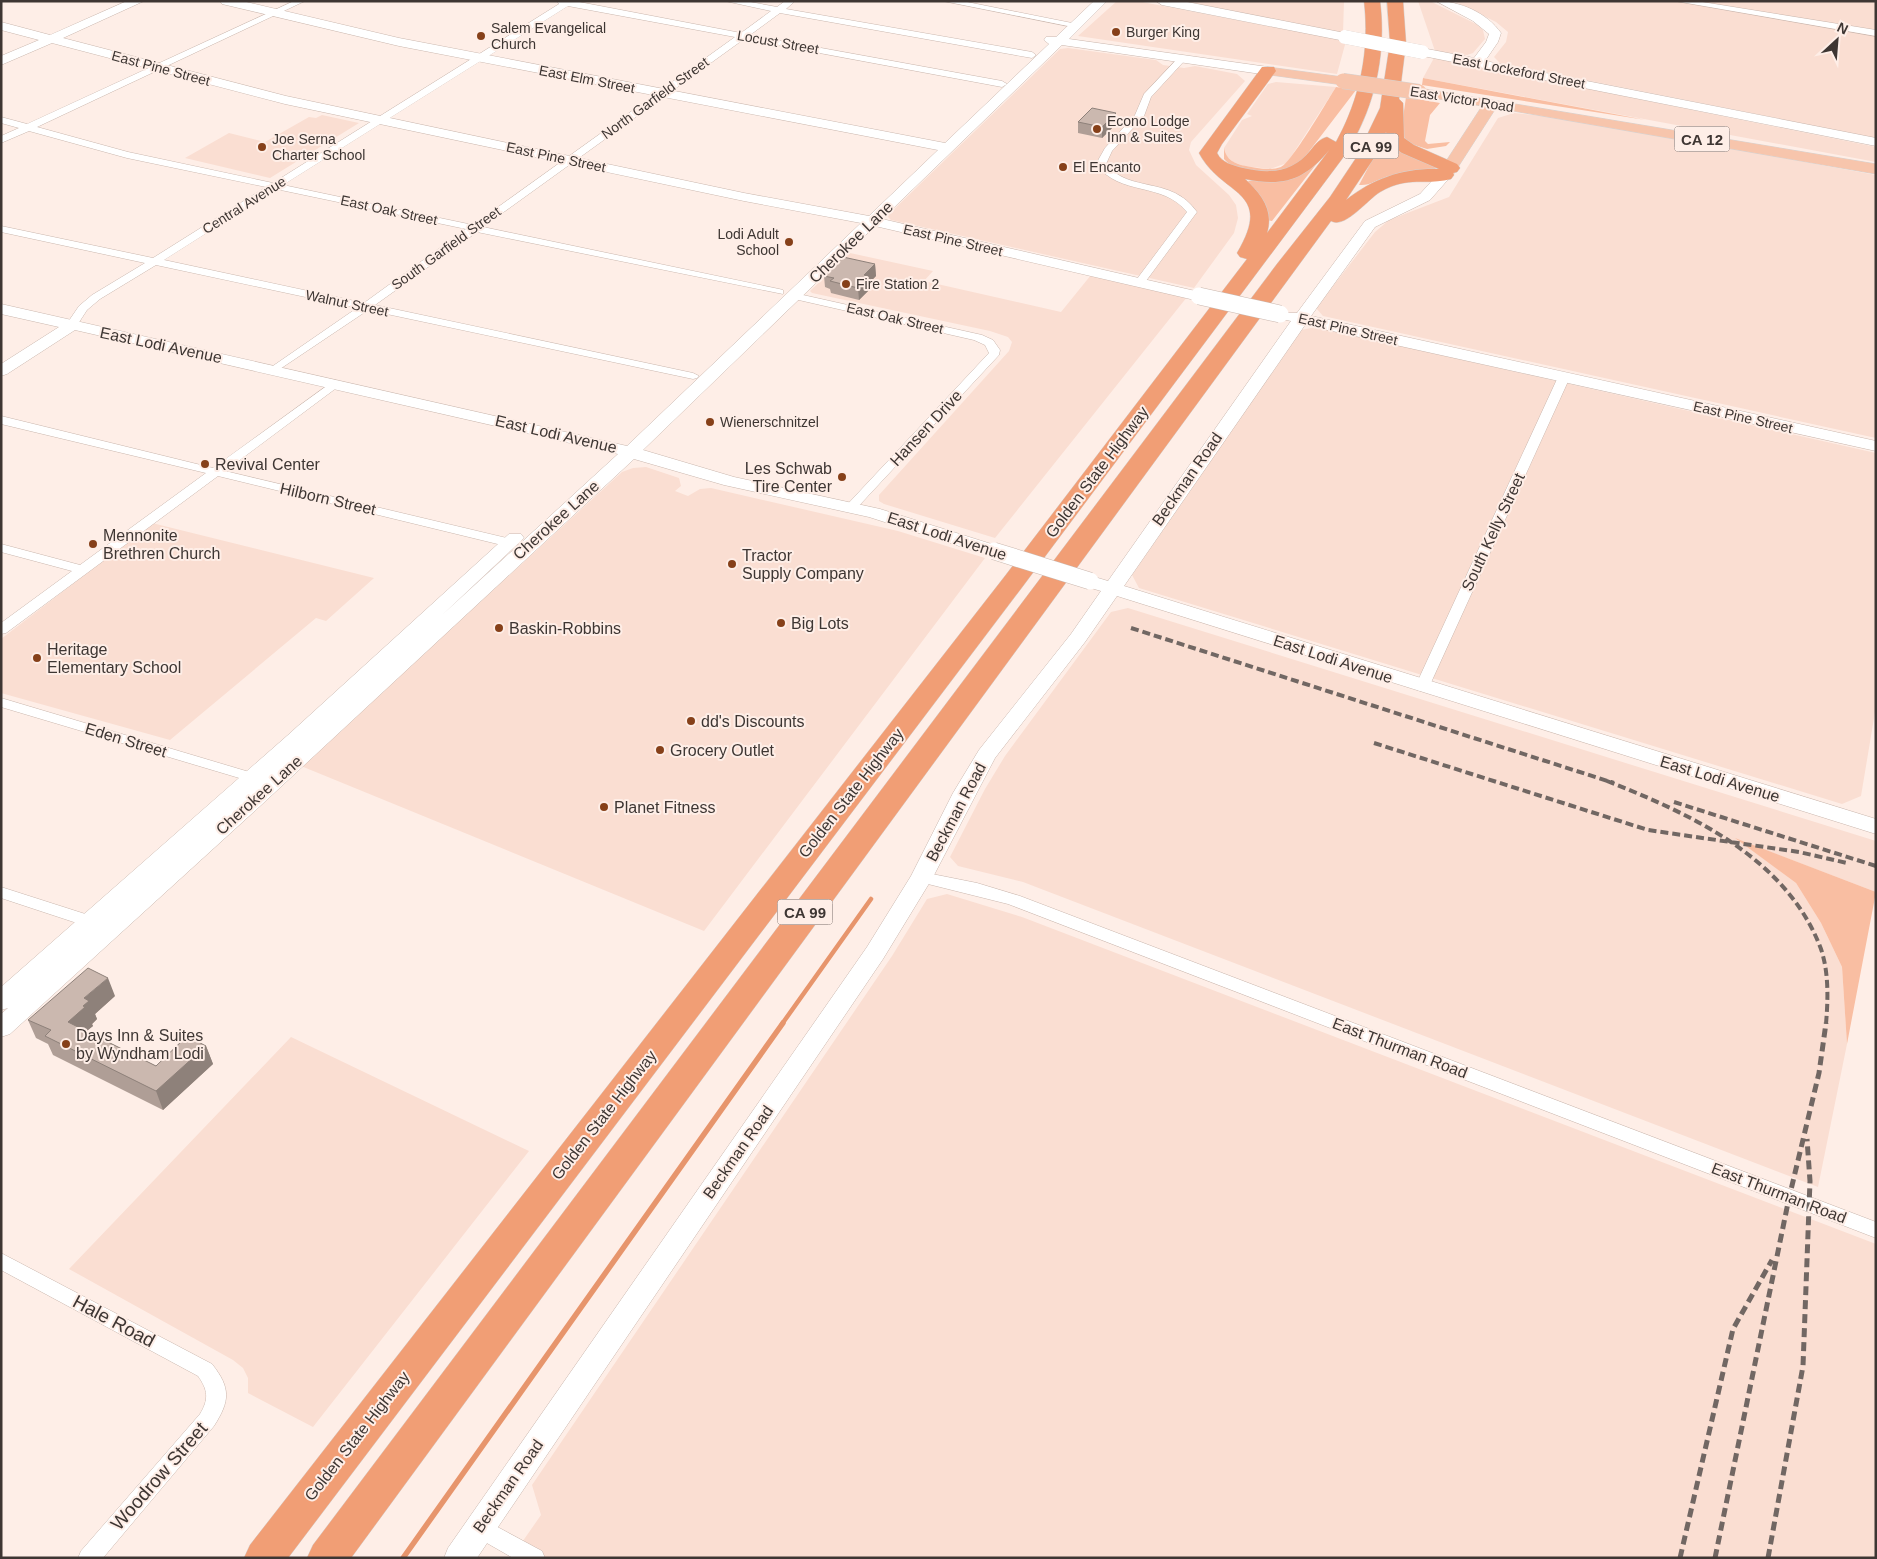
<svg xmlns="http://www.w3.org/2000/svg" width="1877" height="1559" font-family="Arial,sans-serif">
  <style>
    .built { fill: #faded2 }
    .green { fill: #f9bea2 }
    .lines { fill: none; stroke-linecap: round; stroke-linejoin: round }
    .stream-far1 { stroke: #e7956c; stroke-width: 4.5 }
    .stream { stroke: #e7956c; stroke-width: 5.5 }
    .street-casing { stroke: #cab7ae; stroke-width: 1 }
    .secondary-casing { stroke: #cab7ae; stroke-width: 1 }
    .primary-casing { stroke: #d5d3d2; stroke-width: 1 }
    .highway-casing { stroke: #d5d3d2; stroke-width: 1 }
    .street { fill: #fff; fill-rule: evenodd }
    .secondary { fill: #fff; fill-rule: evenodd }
    .primary { fill: #f7c5ac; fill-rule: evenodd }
    .highway { fill: #f19e75; fill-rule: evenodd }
    .rail-far1 { stroke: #716763; stroke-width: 4; stroke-dasharray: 8 4; stroke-linecap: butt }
    .rail { stroke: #716763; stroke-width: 5; stroke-dasharray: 9 5; stroke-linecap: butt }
    .secondary-bridge-far1-casing { stroke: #cab7ae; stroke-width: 14; stroke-linecap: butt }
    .secondary-bridge-casing { stroke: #cab7ae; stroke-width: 18; stroke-linecap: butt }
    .primary-bridge-casing { stroke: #d5d3d2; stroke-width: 16; stroke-linecap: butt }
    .secondary-bridge-far1 { stroke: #fff; stroke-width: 14 }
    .secondary-bridge { stroke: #fff; stroke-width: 17 }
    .primary-bridge { stroke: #f7c5ac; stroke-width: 15 }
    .wall { fill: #af9e96 }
    .shaded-wall { fill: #8e817a }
    .building { fill: #cbb8af; stroke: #8e817a }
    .poi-dot { fill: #864019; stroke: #feeee7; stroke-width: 2 }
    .labels { text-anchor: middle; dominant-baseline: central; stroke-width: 4; stroke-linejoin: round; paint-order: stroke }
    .far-poi-label { font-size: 14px; fill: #3e3633; stroke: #feeee7; text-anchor: start }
    .far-street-label { font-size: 14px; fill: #3e3633; stroke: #feeee7 }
    .shield { fill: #feeee7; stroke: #786d69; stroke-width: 1 }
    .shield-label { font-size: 15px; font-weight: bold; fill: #3e3633 }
    .street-label { font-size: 16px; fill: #3e3633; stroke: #feeee7 }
    .poi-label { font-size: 16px; fill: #3e3633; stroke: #feeee7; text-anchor: start }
    .near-street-label { font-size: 19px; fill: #3e3633; stroke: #feeee7 }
  </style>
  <rect width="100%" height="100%" fill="#feeee7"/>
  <path class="built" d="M 1117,1 L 1137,1 L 1346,41 L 1337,74 L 1078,36 Z
    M 1184,1 L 1344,1 L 1343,33 Z
    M 1418,1 L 1430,1 L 1478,25 L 1483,30 L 1485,39 L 1473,53 L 1467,55 L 1435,51 Z
    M 1454,1 L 1876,1 L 1876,138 L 1500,63 L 1494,57 L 1506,42 L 1508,32 L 1496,22 Z
    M 1068,48 L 1156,60 L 1163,65 L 1184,68 L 1195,66 L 1237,74 L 1245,81 L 1191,142 L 1189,150 L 1196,165 L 1229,195 L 1236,205 L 1238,218 L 1234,233 L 1194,288 L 891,220 L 887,216 L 1060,49 Z
    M 1434,58 L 1876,147 L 1876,162 L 1423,78 Z
    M 1276,82 L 1336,87 L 1287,163 L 1270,169 L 1244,166 L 1233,162 L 1225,155 L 1224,148 L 1242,120 L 1252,116 L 1247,114 L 1268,84 Z
    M 1514,113 L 1572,119 L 1876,175 L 1876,438 L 1323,316 L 1316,308 L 1375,232 L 1389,220 L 1449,197 L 1498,118 Z
    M 322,115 L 359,123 L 270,178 L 185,158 L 229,133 L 265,142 L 309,117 L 316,118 Z
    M 850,253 L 933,271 L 924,281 L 1061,312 L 1091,275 L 1187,297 L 995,538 L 884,504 L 879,501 L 879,495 L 1009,351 L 1012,342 L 1008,337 L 990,331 L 812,293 L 810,291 Z
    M 1316,327 L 1876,453 L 1876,706 L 1861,796 L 1842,804 L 1139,588 L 1132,575 L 1301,330 Z
    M 646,467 L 679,478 L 681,486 L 675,491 L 688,496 L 700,489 L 711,488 L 898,531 L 985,558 L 704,931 L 301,766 L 622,472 L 633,468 Z
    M 152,523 L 374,578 L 326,621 L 316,618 L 170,740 L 1,693 L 1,639 Z
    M 1128,608 L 1876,841 L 1876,892 L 1737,839 L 1796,883 L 1821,923 L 1842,967 L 1847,1044 L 1818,1187 L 1023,882 L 958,866 L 950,857 L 985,789 L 1005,756 L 1111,612 Z
    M 947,894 L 1022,917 L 1876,1244 L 1876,1558 L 511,1558 L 541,1515 L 532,1485 L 892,956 L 927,899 Z
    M 291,1037 L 529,1151 L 313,1427 L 248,1393 L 248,1378 L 243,1368 L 233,1360 L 69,1269 Z"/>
  <path class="green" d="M 1423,78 L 1646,120 L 1422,85 Z
    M 1336,87 L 1356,90 L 1301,162 L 1279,172 L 1251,171 L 1229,164 L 1224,159 L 1224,148 C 1226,160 1235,164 1246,166 C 1257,168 1270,171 1281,167 C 1292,162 1327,101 1336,87 Z
    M 1406,97 L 1440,103 L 1430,115 L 1425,141 L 1428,144 L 1450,142 L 1446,146 L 1427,149 L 1405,142 L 1402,125 Z
    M 1382,141 L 1436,167 L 1435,170 C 1419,171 1402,172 1386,177 C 1376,180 1370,186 1359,185 Z
    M 1315,161 L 1318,162 L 1272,221 L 1266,220 L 1246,182 Z
    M 1735,838 L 1876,892 L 1847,1044 L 1842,967 L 1821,923 L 1796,883 Z"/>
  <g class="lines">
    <path class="stream-far1" d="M 782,1024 L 871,899"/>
    <path class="stream" d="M 403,1558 L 783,1023"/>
    <g class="street-casing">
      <path id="street" d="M 294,1 L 305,1 L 37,127 L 128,152 L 273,183 L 559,4 L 557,1 L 574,1 L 741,33 L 771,11 L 725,1 L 745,1 L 777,7 L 785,1 L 795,1 L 786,9 L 1032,52 L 1036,55 L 1032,58 L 780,13 L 750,35 L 1002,81 L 1007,84 L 1002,87 L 744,39 L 483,227 L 779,289 L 783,290 L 783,294 L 477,232 L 375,305 L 693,373 L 699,376 L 697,378 L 693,379 L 368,310 L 274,373 L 270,372 L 270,368 L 357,308 L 156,265 L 100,299 L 87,310 L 76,327 L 68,327 L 66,325 L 79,306 L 92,295 L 145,263 L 1,232 L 1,226 L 153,258 L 266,187 L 127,158 L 29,131 L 1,143 L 1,136 L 19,128 L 1,123 L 1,117 L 27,124 ZM 568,6 L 735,37 L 473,225 L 283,185 ZM 276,189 L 466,229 L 364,303 L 164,260 Z
        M 943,1 L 962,1 L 1082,25 L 1078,28 Z
        M 1675,1 L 1696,1 L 1876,30 L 1876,36 Z
        M 1179,57 L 1186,59 L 1151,97 L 1144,116 L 1112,151 L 1106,164 C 1130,194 1171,175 1197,212 L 1143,285 L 1139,286 L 1134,283 L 1187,212 C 1162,181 1120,197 1096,164 L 1105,148 L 1135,115 L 1144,94 Z
        M 794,293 L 982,335 L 993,340 L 1000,350 L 999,355 L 855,510 L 847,510 L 845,507 L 989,353 L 985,345 L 974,340 L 790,298 L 789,296 Z
        M 1564,374 L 1570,377 L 1429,687 L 1422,691 L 1417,690 L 1415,687 L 1558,377 Z
        M 335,380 L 341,384 L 339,386 L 225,471 L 515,540 L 517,543 L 515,546 L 510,547 L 218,476 L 6,633 L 1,634 L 1,623 L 72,571 L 1,552 L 1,544 L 80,565 L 206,473 L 1,424 L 1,416 L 213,468 Z
        M 1,698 L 256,774 L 258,777 L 251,782 L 246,780 L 1,707 Z
        M 922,872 L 977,883 L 1020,896 L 1876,1222 L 1876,1238 L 1008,904 L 916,881 L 914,877 L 916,873 Z
        M 1,887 L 104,920 L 106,924 L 104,928 L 98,930 L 1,898 Z
        M 1,1253 L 212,1364 C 231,1388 230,1401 214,1426 L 103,1558 L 78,1558 L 81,1551 L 200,1414 C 209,1399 208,1390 198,1376 L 1,1270 Z
        M 479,1517 L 542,1551 L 545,1558 L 513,1558 L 471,1534 L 468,1527 L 471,1520 Z"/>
    </g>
    <g class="secondary-casing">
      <path id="secondary" d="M 127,1 L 144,1 L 63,38 L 286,96 L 744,193 L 869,216 L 938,150 L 399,46 L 222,4 L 220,1 L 242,1 L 399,38 L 945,143 L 1049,44 L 1044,40 L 1046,37 L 1056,37 L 1094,1 L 1107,1 L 1069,39 L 1268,67 L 1274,71 L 1268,75 L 1062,45 L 882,219 L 1204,293 L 1207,296 L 1204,299 L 1199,301 L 875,226 L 643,450 L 734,477 L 880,509 L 1001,547 L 1003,551 L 1001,555 L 987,555 L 869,517 L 724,485 L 634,459 L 258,808 L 10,1034 L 1,1037 L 1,1014 L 8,1008 L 1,1010 L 1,987 L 288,735 L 509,534 L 521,534 L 524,538 L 441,616 L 618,454 L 75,330 L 7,374 L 1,376 L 1,364 L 59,327 L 1,314 L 1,304 L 627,446 L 861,223 L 744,201 L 285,104 L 52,43 L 1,65 L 1,56 L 39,40 L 1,30 L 1,22 L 50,35 Z
        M 1156,1 L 1182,1 L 1345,33 L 1351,37 L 1345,41 L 1162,5 Z
        M 1436,1 C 1460,1 1487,13 1501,33 L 1498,42 L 1485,61 L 1876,138 L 1876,146 L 1418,55 L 1416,52 L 1418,49 L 1422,48 L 1474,58 L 1486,42 L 1489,34 L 1473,21 Z
        M 1445,171 L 1452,175 L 1430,200 L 1375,227 L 1311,316 L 1876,441 L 1876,451 L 1305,325 L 1124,586 L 1876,819 L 1876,834 L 1117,596 L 1085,642 L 995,758 L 933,877 L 883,959 L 477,1558 L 444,1558 L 448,1548 L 867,947 L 911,876 L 953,793 L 979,750 L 1071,634 L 1101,591 L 1091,588 L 1089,584 L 1091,580 L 1098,578 L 1108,581 L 1291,321 L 1282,319 L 1280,316 L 1282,313 L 1297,313 L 1365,221 L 1420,194 L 1440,172 Z"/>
    </g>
    <g class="primary-casing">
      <path id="primary" d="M 1268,67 L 1343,77 L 1350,81 L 1343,85 L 1263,74 L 1261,71 L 1263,68 Z
        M 1419,88 L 1876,164 L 1876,174 L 1496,108 L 1451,178 L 1445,180 L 1437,175 L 1482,106 L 1414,95 L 1412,92 Z"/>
    </g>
    <g class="highway-casing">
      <path id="highway" d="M 1364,1 L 1380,1 C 1387,56 1374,113 1342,159 L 1023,586 L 288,1558 L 244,1558 L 250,1545 L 1005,576 L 1247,259 L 1240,257 L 1237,253 C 1275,189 1222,197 1199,153 L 1262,67 L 1274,67 L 1276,71 L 1222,144 L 1217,153 C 1222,163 1232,165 1243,168 C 1269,174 1292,173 1310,151 C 1315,145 1319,139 1327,137 L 1336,142 C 1360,99 1370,50 1364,1 ZM 1330,149 L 1267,233 C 1274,210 1261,194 1245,179 C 1284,187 1305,180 1330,149 Z
        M 1387,1 L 1403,1 L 1406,43 L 1399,99 L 1403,103 L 1404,138 L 1414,145 L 1457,164 L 1460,168 L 1457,172 L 1453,173 L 1454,175 L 1451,179 C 1425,186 1409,175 1380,192 C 1367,200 1345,229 1331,221 L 351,1558 L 307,1558 L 313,1545 L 1277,264 L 1330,197 L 1356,158 L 1380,108 L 1390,43 ZM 1386,132 L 1389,144 L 1402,153 L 1439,169 C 1403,168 1374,178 1346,200 L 1374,158 Z"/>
    </g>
    <use href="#street" class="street"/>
    <use href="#secondary" class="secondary"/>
    <use href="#primary" class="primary"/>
    <use href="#highway" class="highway"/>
    <path class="rail-far1" d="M 1131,628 L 1614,783
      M 1374,743 L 1648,830 L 1799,852 L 1847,863
      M 1607,781 C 1691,814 1787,858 1821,949 C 1829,973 1828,1000 1826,1024
      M 1674,802 L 1876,866"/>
    <path class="rail" d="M 1680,1558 L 1733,1329 L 1772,1260
      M 1715,1558 L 1789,1198 L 1819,1073 L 1826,1023
      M 1768,1558 L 1803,1366 L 1810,1181 L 1807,1139"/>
    <g class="secondary-bridge-far1-casing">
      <path id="secondary-bridge-far1" d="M 1345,37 L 1422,52"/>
    </g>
    <g class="secondary-bridge-casing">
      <path id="secondary-bridge" d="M 1199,296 L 1280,314
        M 994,551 L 1090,581"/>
    </g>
    <g class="primary-bridge-casing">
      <path id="primary-bridge" d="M 1343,81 L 1419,92"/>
    </g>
    <use href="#secondary-bridge-far1" class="secondary-bridge-far1"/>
    <use href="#secondary-bridge" class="secondary-bridge"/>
    <use href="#primary-bridge" class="primary-bridge"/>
  </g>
  <path class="wall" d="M 1116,113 L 1116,124 L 1102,138 L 1078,133 L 1078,122 Z
    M 875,264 L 876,276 L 870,282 L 870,289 L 859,300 L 831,293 L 830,289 L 825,287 L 824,276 Z
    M 115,996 L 95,1014 L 97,1019 L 92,1024 L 93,1026 L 86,1031 L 156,1066 L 206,1046 L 213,1064 L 163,1110 L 53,1055 L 48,1044 L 36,1038 L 28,1020 Z"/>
  <path class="shaded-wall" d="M 1116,113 L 1116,124 L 1102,138 L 1102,127 Z
    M 875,264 L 876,276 L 870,282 L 870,289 L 859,300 L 858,288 L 864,275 Z
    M 108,978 L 115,996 L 95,1014 L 97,1019 L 92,1024 L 93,1026 L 76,1040 L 68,1022 L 83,1006 L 84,998 Z
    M 206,1046 L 213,1064 L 163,1110 L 156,1091 Z"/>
  <path class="building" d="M 1092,108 L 1116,113 L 1102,127 L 1078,122 Z
    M 843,257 L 875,264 L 864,275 L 870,277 L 858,288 L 830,281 L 834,278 L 824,276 Z
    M 88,968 L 108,978 L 84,998 L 89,1001 L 83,1006 L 85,1007 L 68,1022 L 156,1066 L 187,1036 L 206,1046 L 156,1091 L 45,1036 L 51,1030 L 28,1020 Z"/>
  <g class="poi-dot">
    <circle cx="1116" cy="32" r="5"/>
    <circle cx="481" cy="36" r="5"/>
    <circle cx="1097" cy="129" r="5"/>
    <circle cx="262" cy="147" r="5"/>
    <circle cx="1063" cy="167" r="5"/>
    <circle cx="789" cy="242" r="5"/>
    <circle cx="846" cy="284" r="5"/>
    <circle cx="710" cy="422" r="5"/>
    <circle cx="205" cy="464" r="5"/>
    <circle cx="842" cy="477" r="5"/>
    <circle cx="93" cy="544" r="5"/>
    <circle cx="732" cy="564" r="5"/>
    <circle cx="781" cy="623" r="5"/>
    <circle cx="499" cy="628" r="5"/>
    <circle cx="37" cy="658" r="5"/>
    <circle cx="691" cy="721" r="5"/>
    <circle cx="660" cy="750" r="5"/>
    <circle cx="604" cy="807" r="5"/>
    <circle cx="66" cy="1044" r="5"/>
  </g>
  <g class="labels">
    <g class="far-poi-label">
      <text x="491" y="28">Salem Evangelical<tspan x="491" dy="16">Church</tspan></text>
      <text x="1126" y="32">Burger King</text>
      <text x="1107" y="121">Econo Lodge<tspan x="1107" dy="16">Inn &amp; Suites</tspan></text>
      <text x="272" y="139">Joe Serna<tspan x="272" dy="16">Charter School</tspan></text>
      <text x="1073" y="167">El Encanto</text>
      <text x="779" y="234" text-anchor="end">Lodi Adult<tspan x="779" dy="16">School</tspan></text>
      <text x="856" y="284">Fire Station 2</text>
      <text x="720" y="422">Wienerschnitzel</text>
    </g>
    <g class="far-street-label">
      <text transform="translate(778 42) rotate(10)">Locust Street</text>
      <text transform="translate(161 68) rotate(15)">East Pine Street</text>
      <text transform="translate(1519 71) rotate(11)">East Lockeford Street</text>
      <text transform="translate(587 79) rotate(11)">East Elm Street</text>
      <text transform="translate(655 98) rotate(-36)">North Garfield Street</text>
      <text transform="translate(1462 99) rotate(9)">East Victor Road</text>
      <text transform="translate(556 157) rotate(12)">East Pine Street</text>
      <text transform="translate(244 205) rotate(-32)">Central Avenue</text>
      <text transform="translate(389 210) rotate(12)">East Oak Street</text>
      <text transform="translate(953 240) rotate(13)">East Pine Street</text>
      <text transform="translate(446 248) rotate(-36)">South Garfield Street</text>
      <text transform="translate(347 303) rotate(12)">Walnut Street</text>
      <text transform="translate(895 318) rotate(13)">East Oak Street</text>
      <text transform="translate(1348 329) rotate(13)">East Pine Street</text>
      <text transform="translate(1743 417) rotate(13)">East Pine Street</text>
    </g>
    <g class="shield">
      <rect x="1674.5" y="126.5" width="55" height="25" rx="4"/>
      <rect x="1343.5" y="133.5" width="55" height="25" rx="4"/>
      <rect x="777.5" y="899.5" width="55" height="25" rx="4"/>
    </g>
    <g class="shield-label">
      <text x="1702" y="139">CA 12</text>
      <text x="1371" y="146">CA 99</text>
      <text x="805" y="912">CA 99</text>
    </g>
    <g class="street-label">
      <text transform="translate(851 242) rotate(-44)">Cherokee Lane</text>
      <text transform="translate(161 345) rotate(12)">East Lodi Avenue</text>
      <text transform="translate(926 428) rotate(-47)">Hansen Drive</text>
      <text transform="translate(556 434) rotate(13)">East Lodi Avenue</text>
      <text transform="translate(1097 472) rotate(-53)">Golden State Highway</text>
      <text transform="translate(1187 479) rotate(-55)">Beckman Road</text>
      <text transform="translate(328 499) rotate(13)">Hilborn Street</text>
      <text transform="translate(556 520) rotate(-42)">Cherokee Lane</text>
      <text transform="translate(1493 532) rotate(-65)">South Kelly Street</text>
      <text transform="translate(947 536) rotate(18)">East Lodi Avenue</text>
      <text transform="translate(1333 659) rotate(18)">East Lodi Avenue</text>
      <text transform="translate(126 740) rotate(17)">Eden Street</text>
      <text transform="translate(1720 779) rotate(17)">East Lodi Avenue</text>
      <text transform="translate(851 793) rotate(-52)">Golden State Highway</text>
      <text transform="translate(259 795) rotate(-42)">Cherokee Lane</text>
      <text transform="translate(956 812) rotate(-62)">Beckman Road</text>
      <text transform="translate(1400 1048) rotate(21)">East Thurman Road</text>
      <text transform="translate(604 1115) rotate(-52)">Golden State Highway</text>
      <text transform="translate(738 1152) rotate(-55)">Beckman Road</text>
      <text transform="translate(1779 1193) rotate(21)">East Thurman Road</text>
      <text transform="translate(357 1436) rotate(-52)">Golden State Highway</text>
      <text transform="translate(508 1486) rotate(-55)">Beckman Road</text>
    </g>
    <g class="poi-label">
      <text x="215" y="464">Revival Center</text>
      <text x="832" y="468" text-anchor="end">Les Schwab<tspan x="832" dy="18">Tire Center</tspan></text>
      <text x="103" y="535">Mennonite<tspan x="103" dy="18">Brethren Church</tspan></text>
      <text x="742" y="555">Tractor<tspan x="742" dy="18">Supply Company</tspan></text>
      <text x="791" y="623">Big Lots</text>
      <text x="509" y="628">Baskin-Robbins</text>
      <text x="47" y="649">Heritage<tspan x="47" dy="18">Elementary School</tspan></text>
      <text x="701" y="721">dd's Discounts</text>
      <text x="670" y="750">Grocery Outlet</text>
      <text x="614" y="807">Planet Fitness</text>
      <text x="76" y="1035">Days Inn &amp; Suites<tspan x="76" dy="18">by Wyndham Lodi</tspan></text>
    </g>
    <g class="near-street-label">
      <text transform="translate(114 1321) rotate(28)">Hale Road</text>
      <text transform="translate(159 1476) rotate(-49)">Woodrow Street</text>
    </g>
  </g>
  <rect width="1877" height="1559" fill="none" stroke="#3e3633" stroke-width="5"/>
  <g transform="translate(1837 40) rotate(26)" stroke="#feeee7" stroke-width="4" paint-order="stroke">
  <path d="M0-4L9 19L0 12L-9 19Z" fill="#3e3633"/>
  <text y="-8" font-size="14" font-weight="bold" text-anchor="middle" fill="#3e3633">N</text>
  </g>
</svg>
